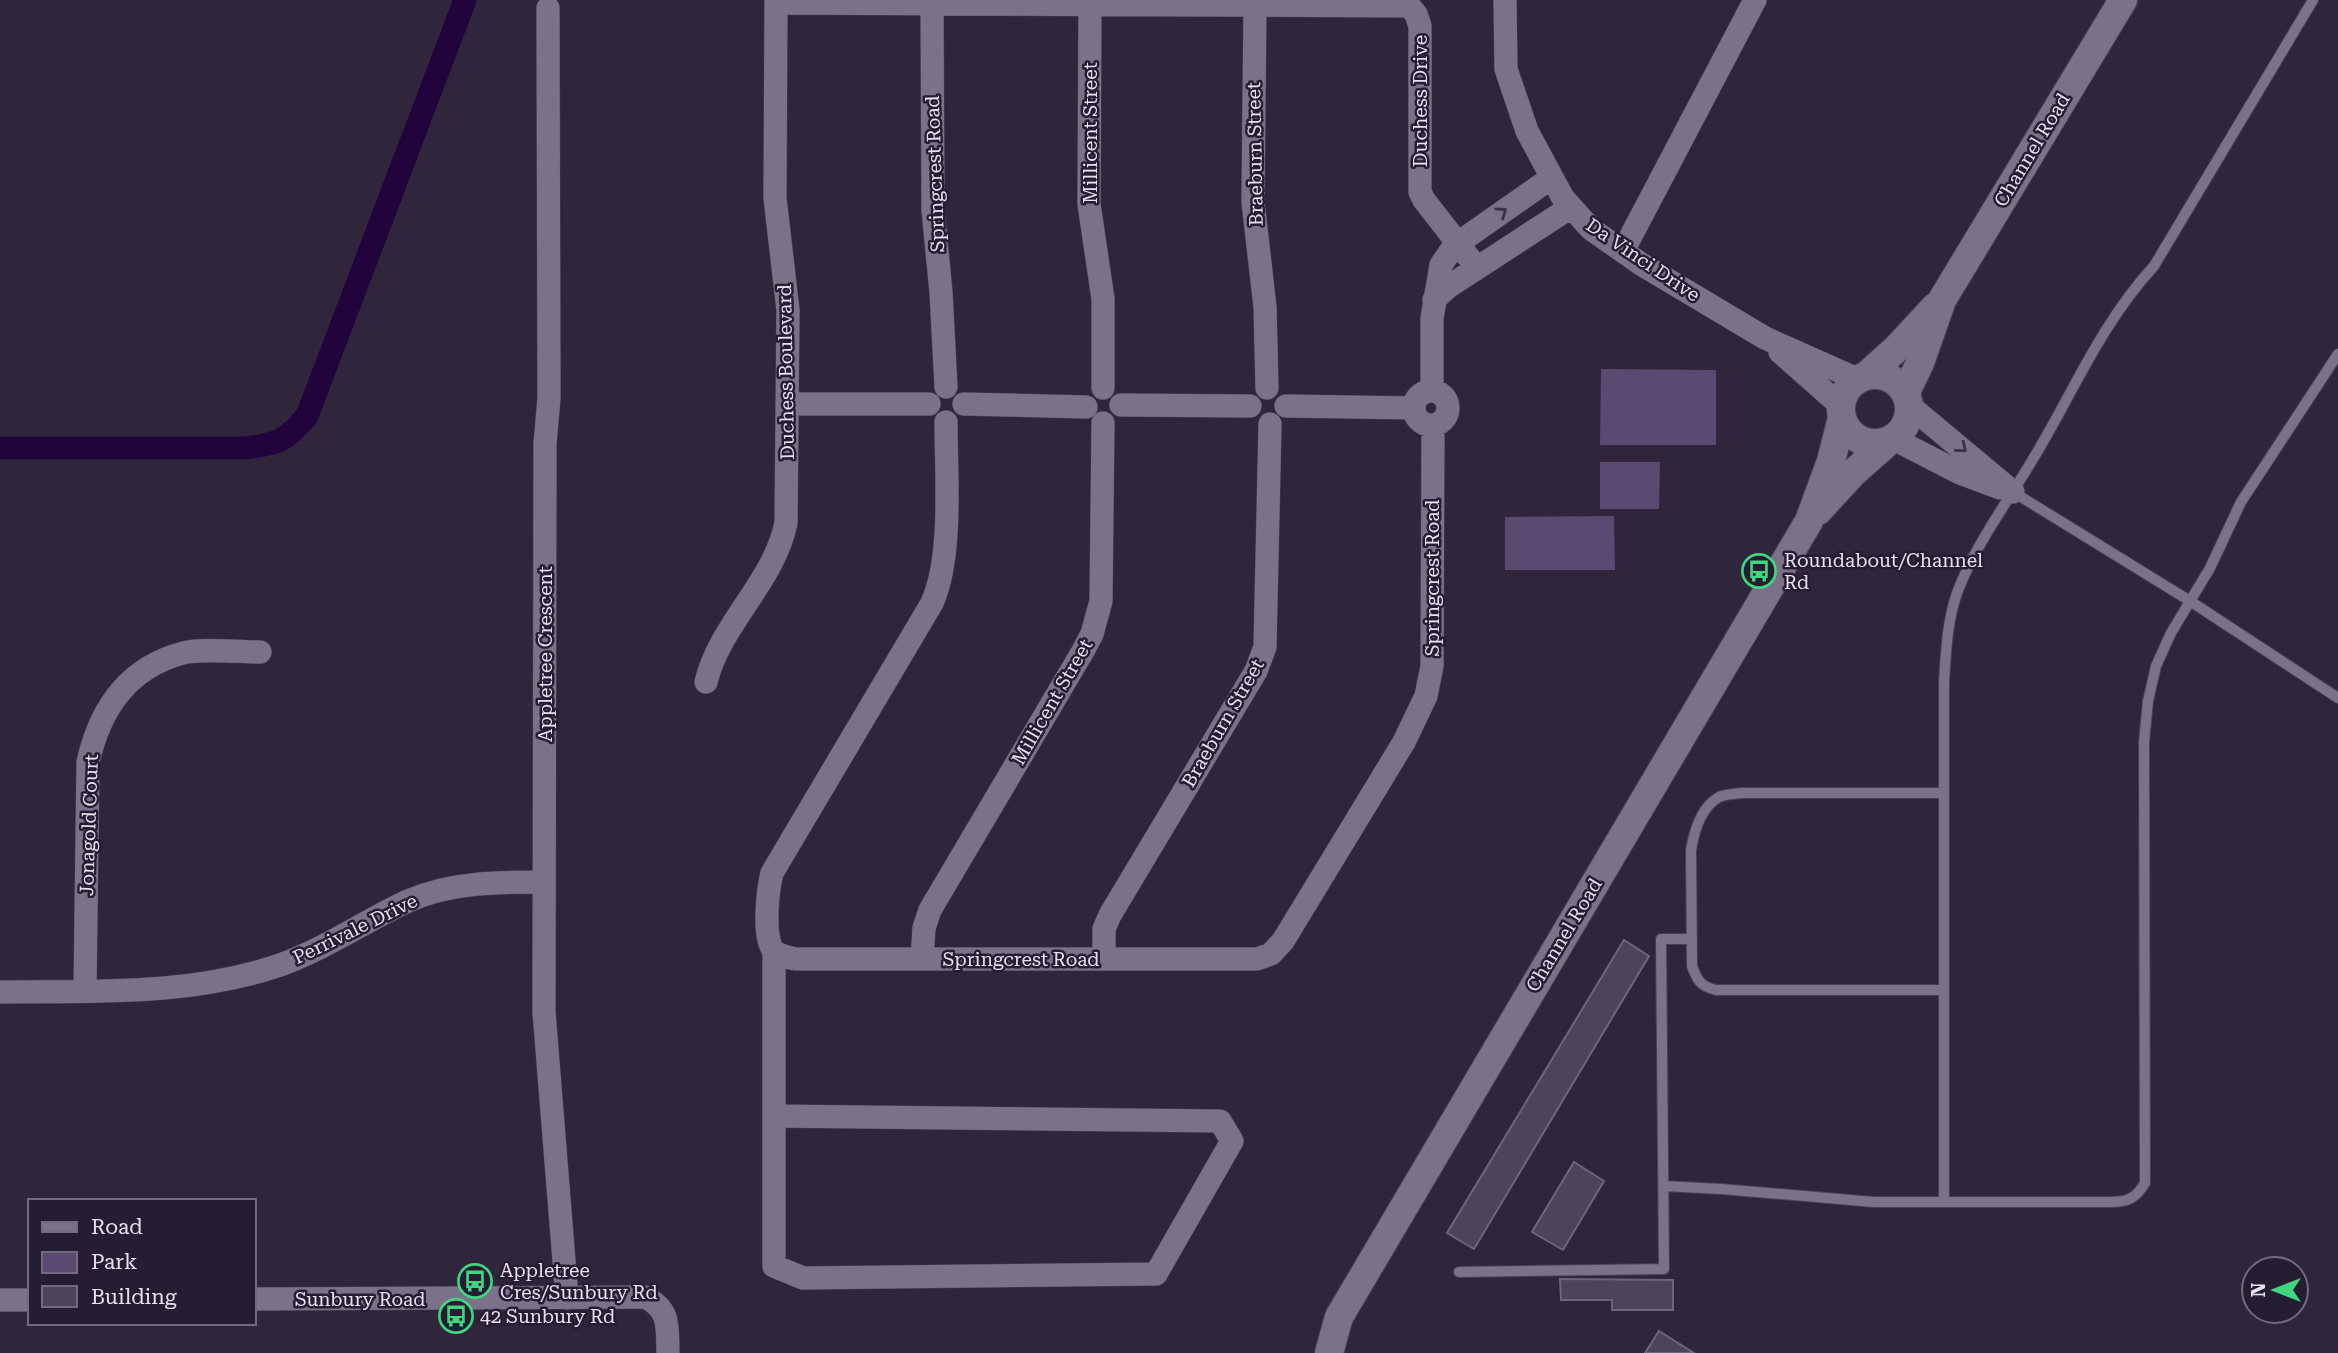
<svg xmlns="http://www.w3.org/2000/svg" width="2338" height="1353" font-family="'Roboto Serif',serif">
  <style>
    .green { fill: #5a4a71 }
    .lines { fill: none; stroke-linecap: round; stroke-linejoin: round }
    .canal { stroke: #22043d; stroke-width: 23 }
    .building { fill: #4d445b; stroke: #6e647c; stroke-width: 2 }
    .service-casing { stroke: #494153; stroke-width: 12 }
    .minor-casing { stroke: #494153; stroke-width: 24 }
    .tertiary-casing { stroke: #494153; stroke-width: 30 }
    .service { stroke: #7b728a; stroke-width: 10 }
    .minor { stroke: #7b728a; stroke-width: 23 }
    .tertiary { stroke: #7b728a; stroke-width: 28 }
    .oneway { stroke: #3a3247 }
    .labels { text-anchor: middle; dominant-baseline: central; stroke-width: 5; stroke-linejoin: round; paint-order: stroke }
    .street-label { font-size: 19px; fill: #e6e1ef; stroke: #251d31 }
    .poi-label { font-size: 19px; fill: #e6e1ef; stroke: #251d31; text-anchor: start }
  </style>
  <rect width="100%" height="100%" fill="#2f263b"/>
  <path class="green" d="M 1601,369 L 1716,370 L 1716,445 L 1600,445 Z
    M 1600,462 L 1660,462 L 1659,509 L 1600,509 Z
    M 1614,516 L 1615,570 L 1505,570 L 1505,517 Z"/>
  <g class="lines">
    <path class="canal" d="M 0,448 L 245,448 C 278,444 286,441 307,416 L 465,0"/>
  </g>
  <path class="building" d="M 1624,940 L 1649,956 L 1474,1249 L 1447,1233 Z
    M 1574,1162 L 1604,1181 L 1563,1250 L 1532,1232 Z
    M 1560,1279 L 1673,1280 L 1673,1310 L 1612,1310 L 1612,1300 L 1561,1300 Z
    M 1659,1331 L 1694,1353 L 1645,1353 Z"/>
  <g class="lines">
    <g class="service-casing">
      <path id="service" d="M 2013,492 L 2190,601 L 2338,698
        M 1944,990 L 1716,990 C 1700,986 1697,980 1692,966 L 1691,850 C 1694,832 1701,807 1719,797 C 1725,794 1734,794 1741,793 L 1944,793
        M 1664,1186 L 1721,1189 L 1874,1202 L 2111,1202 C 2128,1202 2136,1198 2145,1183 L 2144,742 L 2148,701 L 2156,666 L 2171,633 L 2210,568 L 2241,502 L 2338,354
        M 1944,1202 L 1944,682 C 1946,652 1947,622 1957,593 C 1975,545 2007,503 2033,459 C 2073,393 2100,325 2154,266 L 2313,0
        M 1459,1272 L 1664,1269 L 1661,939 L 1692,939"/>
    </g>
    <g class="minor-casing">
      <path id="minor" d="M 1505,0 L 1506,69 L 1527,131 L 1563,198 L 1591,229 L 1641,264 L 1765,338 L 1857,379
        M 776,3 L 1409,6 L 1416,14 L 1420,26 L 1420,192 L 1424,200 L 1477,268
        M 932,3 L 933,210 L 941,292 L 946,387
        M 1090,3 L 1089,204 L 1103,299 L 1103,388
        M 1255,4 L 1253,202 L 1265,307 L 1267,388
        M 548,8 L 549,398 L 545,444 L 544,1012 L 567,1298
        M 1623,251 L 1755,0
        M 1434,300 L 1448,287 L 1571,207
        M 1780,352 L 1841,406
        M 1432,390 L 1432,318 L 1441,265 L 1454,246 L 1551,178
        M1414 408a17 17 0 1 1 34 0a17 17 0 1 1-34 0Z
        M 788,404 L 929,404
        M 964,404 L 1086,407
        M 1121,405 L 1250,406
        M 1286,406 L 1414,408
        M 1910,406 L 2013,492
        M 946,422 C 946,475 953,556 932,603 L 772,873 C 768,889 762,938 774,951 C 780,956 788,957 795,959 L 1257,959 L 1271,954 L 1283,941 L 1404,742 L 1426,696 L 1432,666 L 1433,425
        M 1894,439 L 1960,473 L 2000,488
        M 706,682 C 720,624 774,582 786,523 L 788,310 L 775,198 L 776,0
        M 774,951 L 774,1266 L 803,1278 L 1156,1274 L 1232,1141 L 1220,1121 L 774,1116
        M 922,959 L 924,928 L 930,910 L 1083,651 L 1092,634 L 1101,601 L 1103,423
        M 1104,959 L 1104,929 L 1110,915 L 1256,671 L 1265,647 L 1270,424
        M 85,991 L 88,762 C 100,709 127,668 183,653 C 201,648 239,652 260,652
        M 0,992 C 94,991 189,996 280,965 C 325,949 365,921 408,901 C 451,882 499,882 544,882
        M 254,1299 L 645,1297 C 671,1310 667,1327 668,1353
        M 0,1300 L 30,1300"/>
    </g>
    <g class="tertiary-casing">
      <path id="tertiary" d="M1841 409a34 34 0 1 1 68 0a34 34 0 1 1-68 0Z
        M 1867,375 L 1896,349 L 1935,307
        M 1906,392 L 1920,363 L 1942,300 L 2123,0
        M 1818,511 L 1853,473 L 1889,441
        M 1329,1353 L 1339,1317 L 1809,521 L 1831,461 L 1842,418"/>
    </g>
    <use href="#service" class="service"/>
    <use href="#minor" class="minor"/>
    <use href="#tertiary" class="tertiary"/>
  </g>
  <defs><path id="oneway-chevron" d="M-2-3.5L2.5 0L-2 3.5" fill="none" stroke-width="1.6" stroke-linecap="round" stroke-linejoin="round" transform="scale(1.75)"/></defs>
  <g class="oneway">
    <use href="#oneway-chevron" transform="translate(1502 212) rotate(-35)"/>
    <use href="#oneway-chevron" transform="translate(1962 448) rotate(40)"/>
  </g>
  <defs>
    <g id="bus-ring" transform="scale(1.75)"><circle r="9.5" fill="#251d31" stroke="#3ed77d" stroke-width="1.5"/><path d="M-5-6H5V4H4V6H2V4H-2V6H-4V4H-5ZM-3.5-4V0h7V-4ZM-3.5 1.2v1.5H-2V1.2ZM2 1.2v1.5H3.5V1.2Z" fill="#3ed77d"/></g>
  </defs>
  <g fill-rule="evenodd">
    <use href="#bus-ring" x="1759" y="571"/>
    <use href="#bus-ring" x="475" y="1281"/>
    <use href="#bus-ring" x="456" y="1316"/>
  </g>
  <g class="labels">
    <g class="street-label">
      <text transform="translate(1420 101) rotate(-90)">Duchess Drive</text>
      <text transform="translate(1090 133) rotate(-90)">Millicent Street</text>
      <text transform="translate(2032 150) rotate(-59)">Channel Road</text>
      <text transform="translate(1255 154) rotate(-91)">Braeburn Street</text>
      <text transform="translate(935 174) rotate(-92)">Springcrest Road</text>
      <text transform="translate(1643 260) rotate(34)">Da Vinci Drive</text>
      <text transform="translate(786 372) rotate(-91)">Duchess Boulevard</text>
      <text transform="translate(1432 578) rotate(-90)">Springcrest Road</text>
      <text transform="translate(545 654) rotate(-90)">Appletree Crescent</text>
      <text transform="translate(1052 702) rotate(-60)">Millicent Street</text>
      <text transform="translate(1223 723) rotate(-60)">Braeburn Street</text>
      <text transform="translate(89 825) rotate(-88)">Jonagold Court</text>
      <text transform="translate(355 929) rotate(-26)">Perrivale Drive</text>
      <text transform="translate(1564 935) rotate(-59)">Channel Road</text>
      <text x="1021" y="959">Springcrest Road</text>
      <text x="360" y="1299">Sunbury Road</text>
    </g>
    <g class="poi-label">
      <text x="1784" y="560">Roundabout/Channel<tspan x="1784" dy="22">Rd</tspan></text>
      <text x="500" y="1270">Appletree<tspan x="500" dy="22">Cres/Sunbury Rd</tspan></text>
      <text x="480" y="1316">42 Sunbury Rd</text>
    </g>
  </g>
  <rect x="28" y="1199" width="228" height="126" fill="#251d31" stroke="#726b7d" stroke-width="2"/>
  <rect x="42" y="1222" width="35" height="10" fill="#7b728a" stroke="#726b7d" stroke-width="2"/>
  <text x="91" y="1234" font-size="21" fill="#e6e1ef">Road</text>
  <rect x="42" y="1252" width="35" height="21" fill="#5a4a71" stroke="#726b7d" stroke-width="2"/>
  <text x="91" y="1269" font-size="21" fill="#e6e1ef">Park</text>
  <rect x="42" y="1286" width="35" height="21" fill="#4d445b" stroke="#726b7d" stroke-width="2"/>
  <text x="91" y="1304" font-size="21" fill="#e6e1ef">Building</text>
  <g transform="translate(2275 1290) rotate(270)"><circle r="33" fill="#251d31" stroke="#726b7d" stroke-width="2"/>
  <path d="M0-5L12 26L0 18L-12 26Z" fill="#3ed77d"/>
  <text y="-10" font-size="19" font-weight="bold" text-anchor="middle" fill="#e6e1ef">N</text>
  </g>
</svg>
